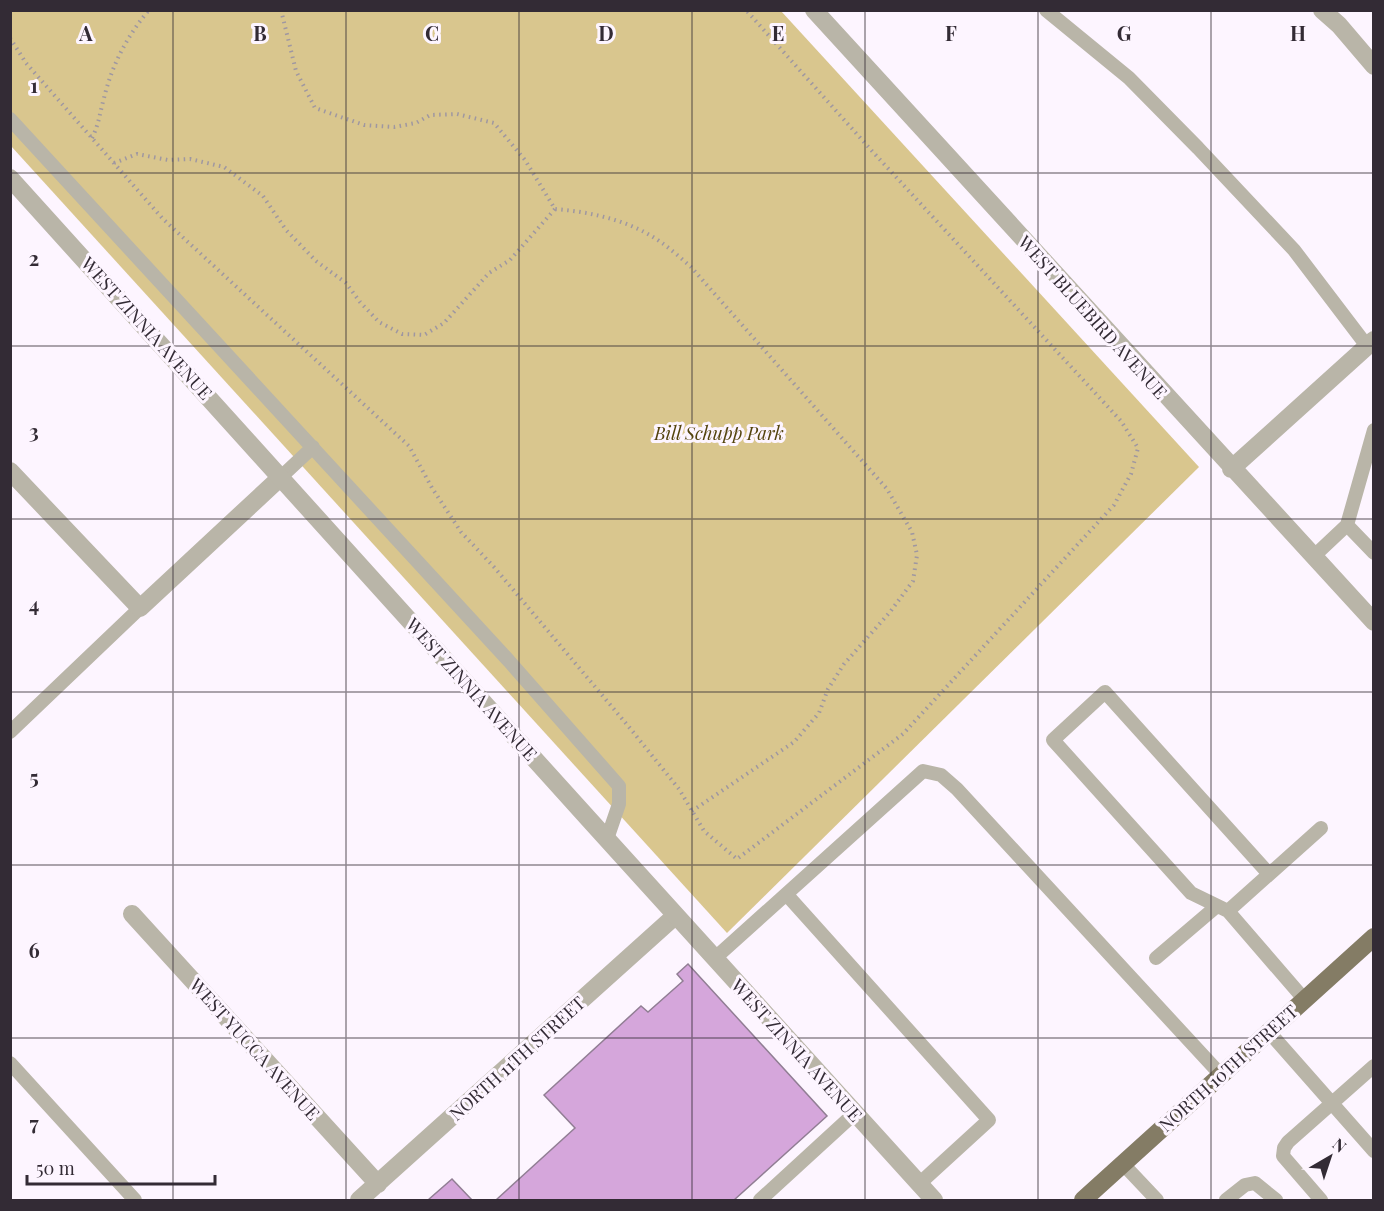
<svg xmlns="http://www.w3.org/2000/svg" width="1384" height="1211" font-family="'Playfair Display',serif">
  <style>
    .green { fill: #d9c68e }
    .building { fill: #d5a6db; stroke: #917e94; stroke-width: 1.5 }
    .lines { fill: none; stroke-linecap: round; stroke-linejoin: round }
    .path { stroke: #9f97a1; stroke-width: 4; stroke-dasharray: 1.5 4.5; stroke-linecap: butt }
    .service { stroke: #b9b5a8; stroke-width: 14 }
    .minor { stroke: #b9b5a8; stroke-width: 18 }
    .tertiary { stroke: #b9b5a8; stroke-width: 18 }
    .primary { stroke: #847c65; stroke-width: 18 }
    .grid { fill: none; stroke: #332b35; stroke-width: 1.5; stroke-opacity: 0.55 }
    .labels { text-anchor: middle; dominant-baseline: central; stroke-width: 6; stroke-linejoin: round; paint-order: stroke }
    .street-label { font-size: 18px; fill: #332b35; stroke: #fdf5ff }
    .park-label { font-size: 18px; font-style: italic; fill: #53430d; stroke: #fdf5ff }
    .grid-label { font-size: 20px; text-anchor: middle; font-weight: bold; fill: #332b35; stroke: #fdf5ff; stroke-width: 6; stroke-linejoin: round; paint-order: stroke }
  </style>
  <rect width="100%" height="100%" fill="#fdf5ff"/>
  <path class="green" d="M 11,11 L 781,11 L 1199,467 L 727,933 L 11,146 Z"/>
  <path class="building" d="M 688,964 L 827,1116 L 734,1200 L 496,1200 L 575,1128 L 544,1095 L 641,1006 L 648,1012 L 683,981 L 677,974 Z
    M 452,1179 L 472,1200 L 428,1200 Z"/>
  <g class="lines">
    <path class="path" d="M 281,10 L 296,71 L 315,108 L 364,125 L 394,127 L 416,123 L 430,115 L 457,114 L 494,123 L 525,160 L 555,209 C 592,212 632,221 662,243 C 672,250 682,259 691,267 L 887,489 L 912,532 L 917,555 L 913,581 L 890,612 L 844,664 L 828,689 L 819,713 L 794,742 L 692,811
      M 10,38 L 26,63 L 163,219 L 409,446 L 432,488 L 461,532 L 494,567 L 629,727 L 679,789 L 704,831 L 737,859 L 903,734 L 1114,505 L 1131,474 L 1138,448 L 1121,421 L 872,151 L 746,10
      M 92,138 C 99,124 100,112 104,98 C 112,65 127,36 149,10
      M 114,163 L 137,154 L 168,160 L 190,159 L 224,167 L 263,196 L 286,230 L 316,261 L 346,283 L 360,302 L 379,322 L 402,334 L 424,335 L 444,323 L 489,273 L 510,260 L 555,209"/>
    <path class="service" d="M 1046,10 L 1129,78 L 1198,148 L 1294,250 L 1367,346
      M 10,119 L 509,661 L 619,786 L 619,804 L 607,839
      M 1374,430 L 1347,525 L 1374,553
      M 282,476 L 313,447
      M 1313,557 L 1347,525
      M 10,732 L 140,608
      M 787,895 L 989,1120 L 919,1184
      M 1228,911 L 1191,893 L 1053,740 L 1105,692 L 1269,874
      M 1156,958 L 1217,906
      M 714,959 L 923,771 L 941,775 L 957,789 L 1221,1075
      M 1304,999 L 1228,911 L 1321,828
      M 1269,1032 L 1374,1151
      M 10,1063 L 135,1200
      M 1123,1164 L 1157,1200
      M 760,1200 L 855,1113
      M 1226,1200 L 1245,1185 L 1255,1183 L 1276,1200
      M 1321,1200 L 1283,1156 L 1284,1148 L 1288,1142 L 1374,1066"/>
    <path class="minor" d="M 814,10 L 1374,622
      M 1322,10 L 1339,25 L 1374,66
      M 1231,469 L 1374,340
      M 10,471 L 140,608 L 282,476
      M 132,914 L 378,1184
      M 359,1200 L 675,916"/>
    <path class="tertiary" d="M 10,178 C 320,518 624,861 934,1200"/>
    <path class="primary" d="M 1083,1200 L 1374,937"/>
  </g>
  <path class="grid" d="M 173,10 L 173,1200M 346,10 L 346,1200M 519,10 L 519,1200M 692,10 L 692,1200M 865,10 L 865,1200M 1038,10 L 1038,1200M 1211,10 L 1211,1200M 10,173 L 1374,173M 10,346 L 1374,346M 10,519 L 1374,519M 10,692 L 1374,692M 10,865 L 1374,865M 10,1038 L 1374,1038"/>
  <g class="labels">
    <g class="street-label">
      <text transform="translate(1093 317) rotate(48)">WEST BLUEBIRD AVENUE</text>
      <text transform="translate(147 328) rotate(48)">WEST ZINNIA AVENUE</text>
      <text transform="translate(472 689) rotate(48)">WEST ZINNIA AVENUE</text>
      <text transform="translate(255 1049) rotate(48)">WEST YUCCA AVENUE</text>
      <text transform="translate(797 1050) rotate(48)">WEST ZINNIA AVENUE</text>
      <text transform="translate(517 1058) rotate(-42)">NORTH 11TH STREET</text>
      <text transform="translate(1228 1068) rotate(-42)">NORTH 10TH STREET</text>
    </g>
    <g class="park-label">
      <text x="719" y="433">Bill Schupp Park</text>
    </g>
  </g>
  <g class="grid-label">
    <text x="86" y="41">A</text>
    <text x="260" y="41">B</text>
    <text x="432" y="41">C</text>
    <text x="606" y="41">D</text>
    <text x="778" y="41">E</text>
    <text x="951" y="41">F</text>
    <text x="1124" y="41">G</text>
    <text x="1298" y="41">H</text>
    <text x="34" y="93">1</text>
    <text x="34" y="266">2</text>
    <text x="34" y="439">3</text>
    <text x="34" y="612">4</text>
    <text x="34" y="785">5</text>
    <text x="34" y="958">6</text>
    <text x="34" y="1131">7</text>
  </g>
  <rect width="1384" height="1211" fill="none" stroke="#332b35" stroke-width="24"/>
  <g transform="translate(1330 1157) rotate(39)" stroke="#fdf5ff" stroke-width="4.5" paint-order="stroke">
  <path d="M0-4.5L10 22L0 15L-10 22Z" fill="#332b35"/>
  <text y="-9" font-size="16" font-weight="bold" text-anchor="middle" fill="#332b35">N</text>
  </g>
  <path d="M27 1175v9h188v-9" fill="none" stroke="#332b35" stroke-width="3"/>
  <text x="36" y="1175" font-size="18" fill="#332b35" stroke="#fdf5ff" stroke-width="4.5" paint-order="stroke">50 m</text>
</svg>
